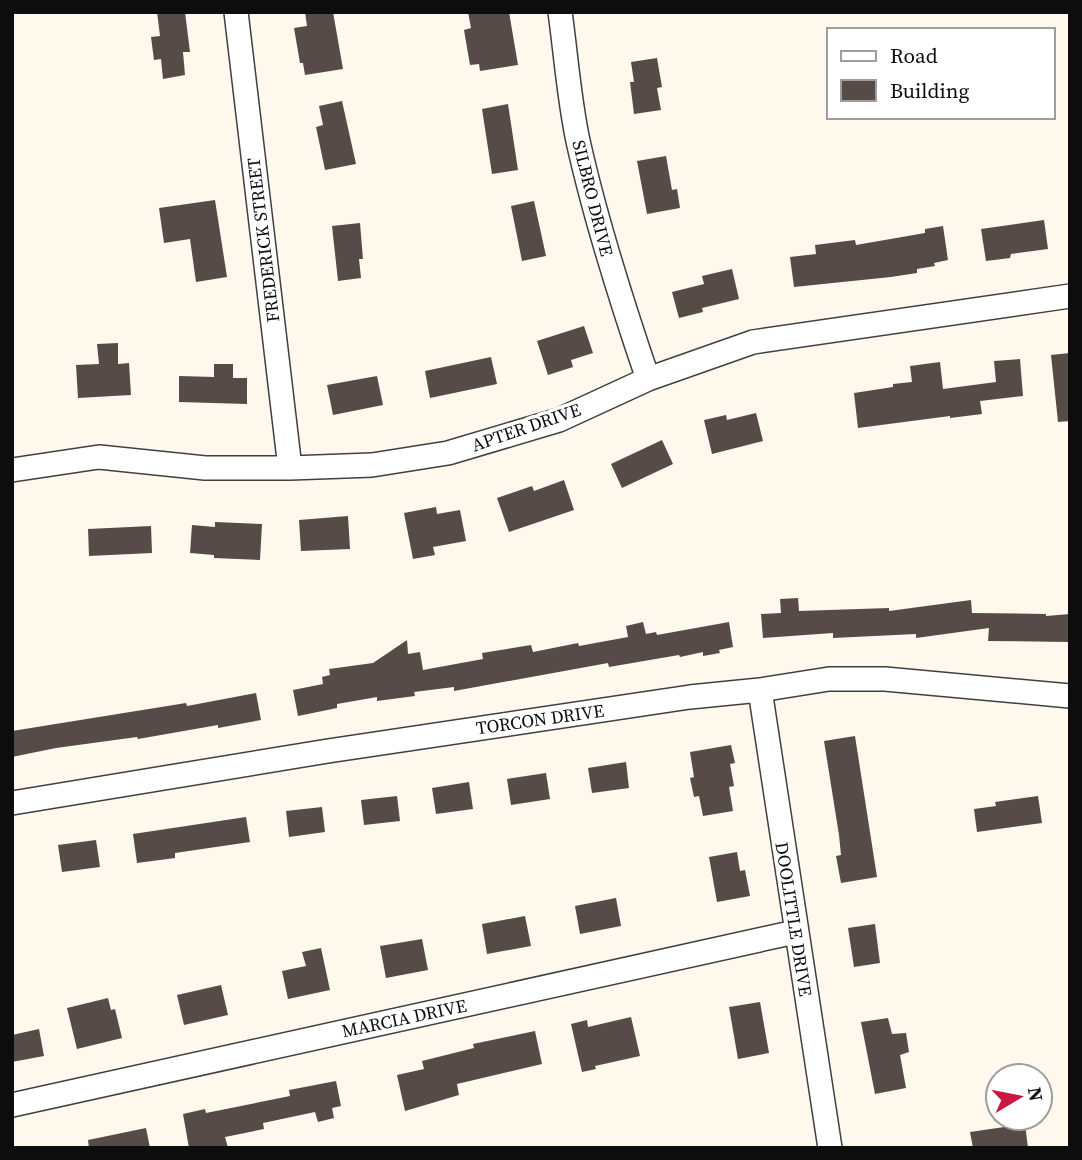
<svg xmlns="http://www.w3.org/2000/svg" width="1082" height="1160" font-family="'Source Serif 4',serif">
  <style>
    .building { fill: #574b48 }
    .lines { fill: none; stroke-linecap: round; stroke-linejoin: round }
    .street-casing { stroke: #404040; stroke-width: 26 }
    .street { stroke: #fff; stroke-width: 23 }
    .labels { text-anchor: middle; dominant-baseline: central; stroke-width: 7; stroke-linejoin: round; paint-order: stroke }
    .street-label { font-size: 18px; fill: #0d0d0d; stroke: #fff }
  </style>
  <rect width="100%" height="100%" fill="#fff8ed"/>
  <path class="building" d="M 157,12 L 185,12 L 190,52 L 183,52 L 185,75 L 163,79 L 161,59 L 154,60 L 151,37 L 160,36 Z
    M 305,12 L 333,12 L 343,69 L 305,75 L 303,63 L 300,63 L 294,28 L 307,26 Z
    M 468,12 L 509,12 L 518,65 L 480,71 L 479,64 L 470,65 L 464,30 L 471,28 Z
    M 657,58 L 662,87 L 657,88 L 661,110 L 634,114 L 630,82 L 634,82 L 631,62 Z
    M 342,101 L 356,164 L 325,170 L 316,127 L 323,125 L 319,106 Z
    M 508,104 L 518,170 L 492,174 L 482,109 Z
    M 666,156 L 672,190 L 677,189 L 680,208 L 647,214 L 637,161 Z
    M 215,200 L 227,277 L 196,282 L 190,239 L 164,243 L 159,208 Z
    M 534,201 L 546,256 L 522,261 L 511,206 Z
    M 1044,220 L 1048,249 L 1011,254 L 1010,258 L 986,261 L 981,229 Z
    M 360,223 L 363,259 L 359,259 L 361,278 L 338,281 L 332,226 Z
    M 943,226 L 948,260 L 934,263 L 935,266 L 917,269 L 917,273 L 891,277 L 794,287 L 790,257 L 816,254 L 815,245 L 855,240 L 856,245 L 925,233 L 925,229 Z
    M 732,269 L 739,299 L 702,308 L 703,312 L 679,318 L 672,292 L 704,284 L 702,276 Z
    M 584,326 L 593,353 L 571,360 L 573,367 L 548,375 L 537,341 Z
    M 118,343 L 118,364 L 129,363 L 131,395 L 78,398 L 76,365 L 99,364 L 97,344 Z
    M 1070,353 L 1070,421 L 1058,422 L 1051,355 Z
    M 491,357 L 497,384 L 430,398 L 425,371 Z
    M 1020,359 L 1023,396 L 980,401 L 982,414 L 950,418 L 950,416 L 858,428 L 854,393 L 893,387 L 893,384 L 912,382 L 910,366 L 940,362 L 943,389 L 996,382 L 994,361 Z
    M 214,364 L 233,364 L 233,378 L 247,378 L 247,404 L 179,402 L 179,376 L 214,377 Z
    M 377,376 L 383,405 L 333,415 L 327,385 Z
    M 756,413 L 763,441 L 712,454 L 704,420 L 726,415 L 727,420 Z
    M 662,440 L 673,464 L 622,488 L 611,464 Z
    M 564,480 L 574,510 L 509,532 L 497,498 L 532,486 L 534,491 Z
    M 436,507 L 437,514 L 460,510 L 466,541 L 433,547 L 435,555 L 413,559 L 404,513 Z
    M 348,516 L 350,549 L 301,551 L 299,520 Z
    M 215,522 L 262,524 L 260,560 L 214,558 L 214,555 L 190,553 L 192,525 L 215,527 Z
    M 151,526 L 152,553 L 89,556 L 88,529 Z
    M 798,598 L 799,611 L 889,608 L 889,611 L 971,600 L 972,613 L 1046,614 L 1046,616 L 1070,614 L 1070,642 L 988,641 L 989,628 L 916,638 L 916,634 L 833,638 L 833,633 L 763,638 L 761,614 L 781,613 L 780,599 Z
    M 643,622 L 646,634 L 656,632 L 657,635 L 729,622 L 733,647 L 719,650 L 720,653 L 703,656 L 703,652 L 680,657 L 679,655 L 609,667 L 608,663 L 454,691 L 454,687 L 414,692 L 415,696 L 377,701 L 377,697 L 337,704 L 337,708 L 298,716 L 293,690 L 323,684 L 322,677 L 330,675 L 329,669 L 373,663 L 407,640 L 408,654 L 420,652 L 423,670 L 483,659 L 482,653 L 531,645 L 533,652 L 578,643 L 579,646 L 628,637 L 626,626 Z
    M 256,693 L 261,720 L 218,728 L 218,725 L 138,739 L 137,737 L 56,748 L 12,757 L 12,731 L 186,703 L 187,706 Z
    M 855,736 L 877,877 L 841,883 L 836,856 L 841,855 L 839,835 L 824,741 Z
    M 731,745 L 735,763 L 730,764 L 734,786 L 729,787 L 733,811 L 703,816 L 699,796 L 694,797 L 690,778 L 694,777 L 690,752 Z
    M 626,762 L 629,788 L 592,793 L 588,768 Z
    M 546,773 L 550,799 L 511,805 L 507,779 Z
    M 469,782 L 473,809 L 436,814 L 432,788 Z
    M 397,796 L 400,821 L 364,825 L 361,800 Z
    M 1038,796 L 1042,823 L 977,832 L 974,809 L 996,806 L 995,802 Z
    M 322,807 L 325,832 L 289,837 L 286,811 Z
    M 246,817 L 250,842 L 175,853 L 175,858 L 137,863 L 133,834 Z
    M 96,840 L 100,867 L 62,872 L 58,845 Z
    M 737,852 L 740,871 L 745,870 L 750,896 L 717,902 L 709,857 Z
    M 616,898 L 621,926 L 580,934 L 575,906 Z
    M 525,916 L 531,946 L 487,954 L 482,924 Z
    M 875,924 L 880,963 L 854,967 L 848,928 Z
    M 422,939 L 428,970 L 386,978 L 380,946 Z
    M 321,948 L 330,990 L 288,999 L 282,971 L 306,966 L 302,952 Z
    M 221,985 L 228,1015 L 184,1025 L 177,995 Z
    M 108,998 L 111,1010 L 115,1009 L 122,1038 L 77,1049 L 67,1008 Z
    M 760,1002 L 769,1053 L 738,1059 L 729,1007 Z
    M 631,1017 L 640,1056 L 595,1066 L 596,1069 L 582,1072 L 571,1024 L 587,1020 L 588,1027 Z
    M 888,1018 L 892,1034 L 906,1033 L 909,1052 L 900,1055 L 906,1088 L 875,1094 L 861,1022 Z
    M 39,1029 L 44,1056 L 12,1062 L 12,1035 Z
    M 535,1031 L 542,1064 L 457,1084 L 459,1095 L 405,1111 L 397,1075 L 424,1069 L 422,1061 L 474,1048 L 473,1044 Z
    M 336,1081 L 341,1106 L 332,1108 L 334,1118 L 318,1122 L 315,1112 L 263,1123 L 264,1129 L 225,1137 L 228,1148 L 189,1148 L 183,1114 L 205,1109 L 206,1113 L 290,1096 L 289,1090 Z
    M 1025,1124 L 1028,1148 L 973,1148 L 970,1132 Z
    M 146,1128 L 150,1148 L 89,1148 L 88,1140 Z"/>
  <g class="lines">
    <g class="street-casing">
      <path id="street" d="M 236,12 L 290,468
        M 560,12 C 566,55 569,99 578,141 C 596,222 621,300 648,379
        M 12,470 L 99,457 L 205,468 L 290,468 L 372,465 L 448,453 L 559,420 L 648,379 L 753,342 L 1070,296
        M 760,690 L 830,1148
        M 12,803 L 328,751 L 690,697 L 760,690 L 829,679 L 885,679 L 1070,696
        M 12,1105 L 795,932"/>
    </g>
    <use href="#street" class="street"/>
  </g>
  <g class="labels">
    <g class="street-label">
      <text transform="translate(593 198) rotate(76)">SILBRO DRIVE</text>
      <text transform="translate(263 240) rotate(-97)">FREDERICK STREET</text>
      <text transform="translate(526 427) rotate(-19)">APTER DRIVE</text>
      <text transform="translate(540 719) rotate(-8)">TORCON DRIVE</text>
      <text transform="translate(794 919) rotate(81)">DOOLITTLE DRIVE</text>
      <text transform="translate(404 1018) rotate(-12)">MARCIA DRIVE</text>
    </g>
  </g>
  <rect width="1082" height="1160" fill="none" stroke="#0d0d0d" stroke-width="28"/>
  <rect x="827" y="28" width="228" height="91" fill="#ffffff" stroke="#9e9e9e" stroke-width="2"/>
  <rect x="841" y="51" width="35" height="10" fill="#ffffff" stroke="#9e9e9e" stroke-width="2"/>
  <text x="890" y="63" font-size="21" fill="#0d0d0d">Road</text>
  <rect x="841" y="80" width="35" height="21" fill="#574b48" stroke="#9e9e9e" stroke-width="2"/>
  <text x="890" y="98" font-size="21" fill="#0d0d0d">Building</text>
  <g transform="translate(1019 1097) rotate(80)"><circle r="33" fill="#ffffff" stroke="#9e9e9e" stroke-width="2"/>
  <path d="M0-5L12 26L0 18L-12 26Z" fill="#cb1744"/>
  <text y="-10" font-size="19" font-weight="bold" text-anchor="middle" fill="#0d0d0d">N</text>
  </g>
</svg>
